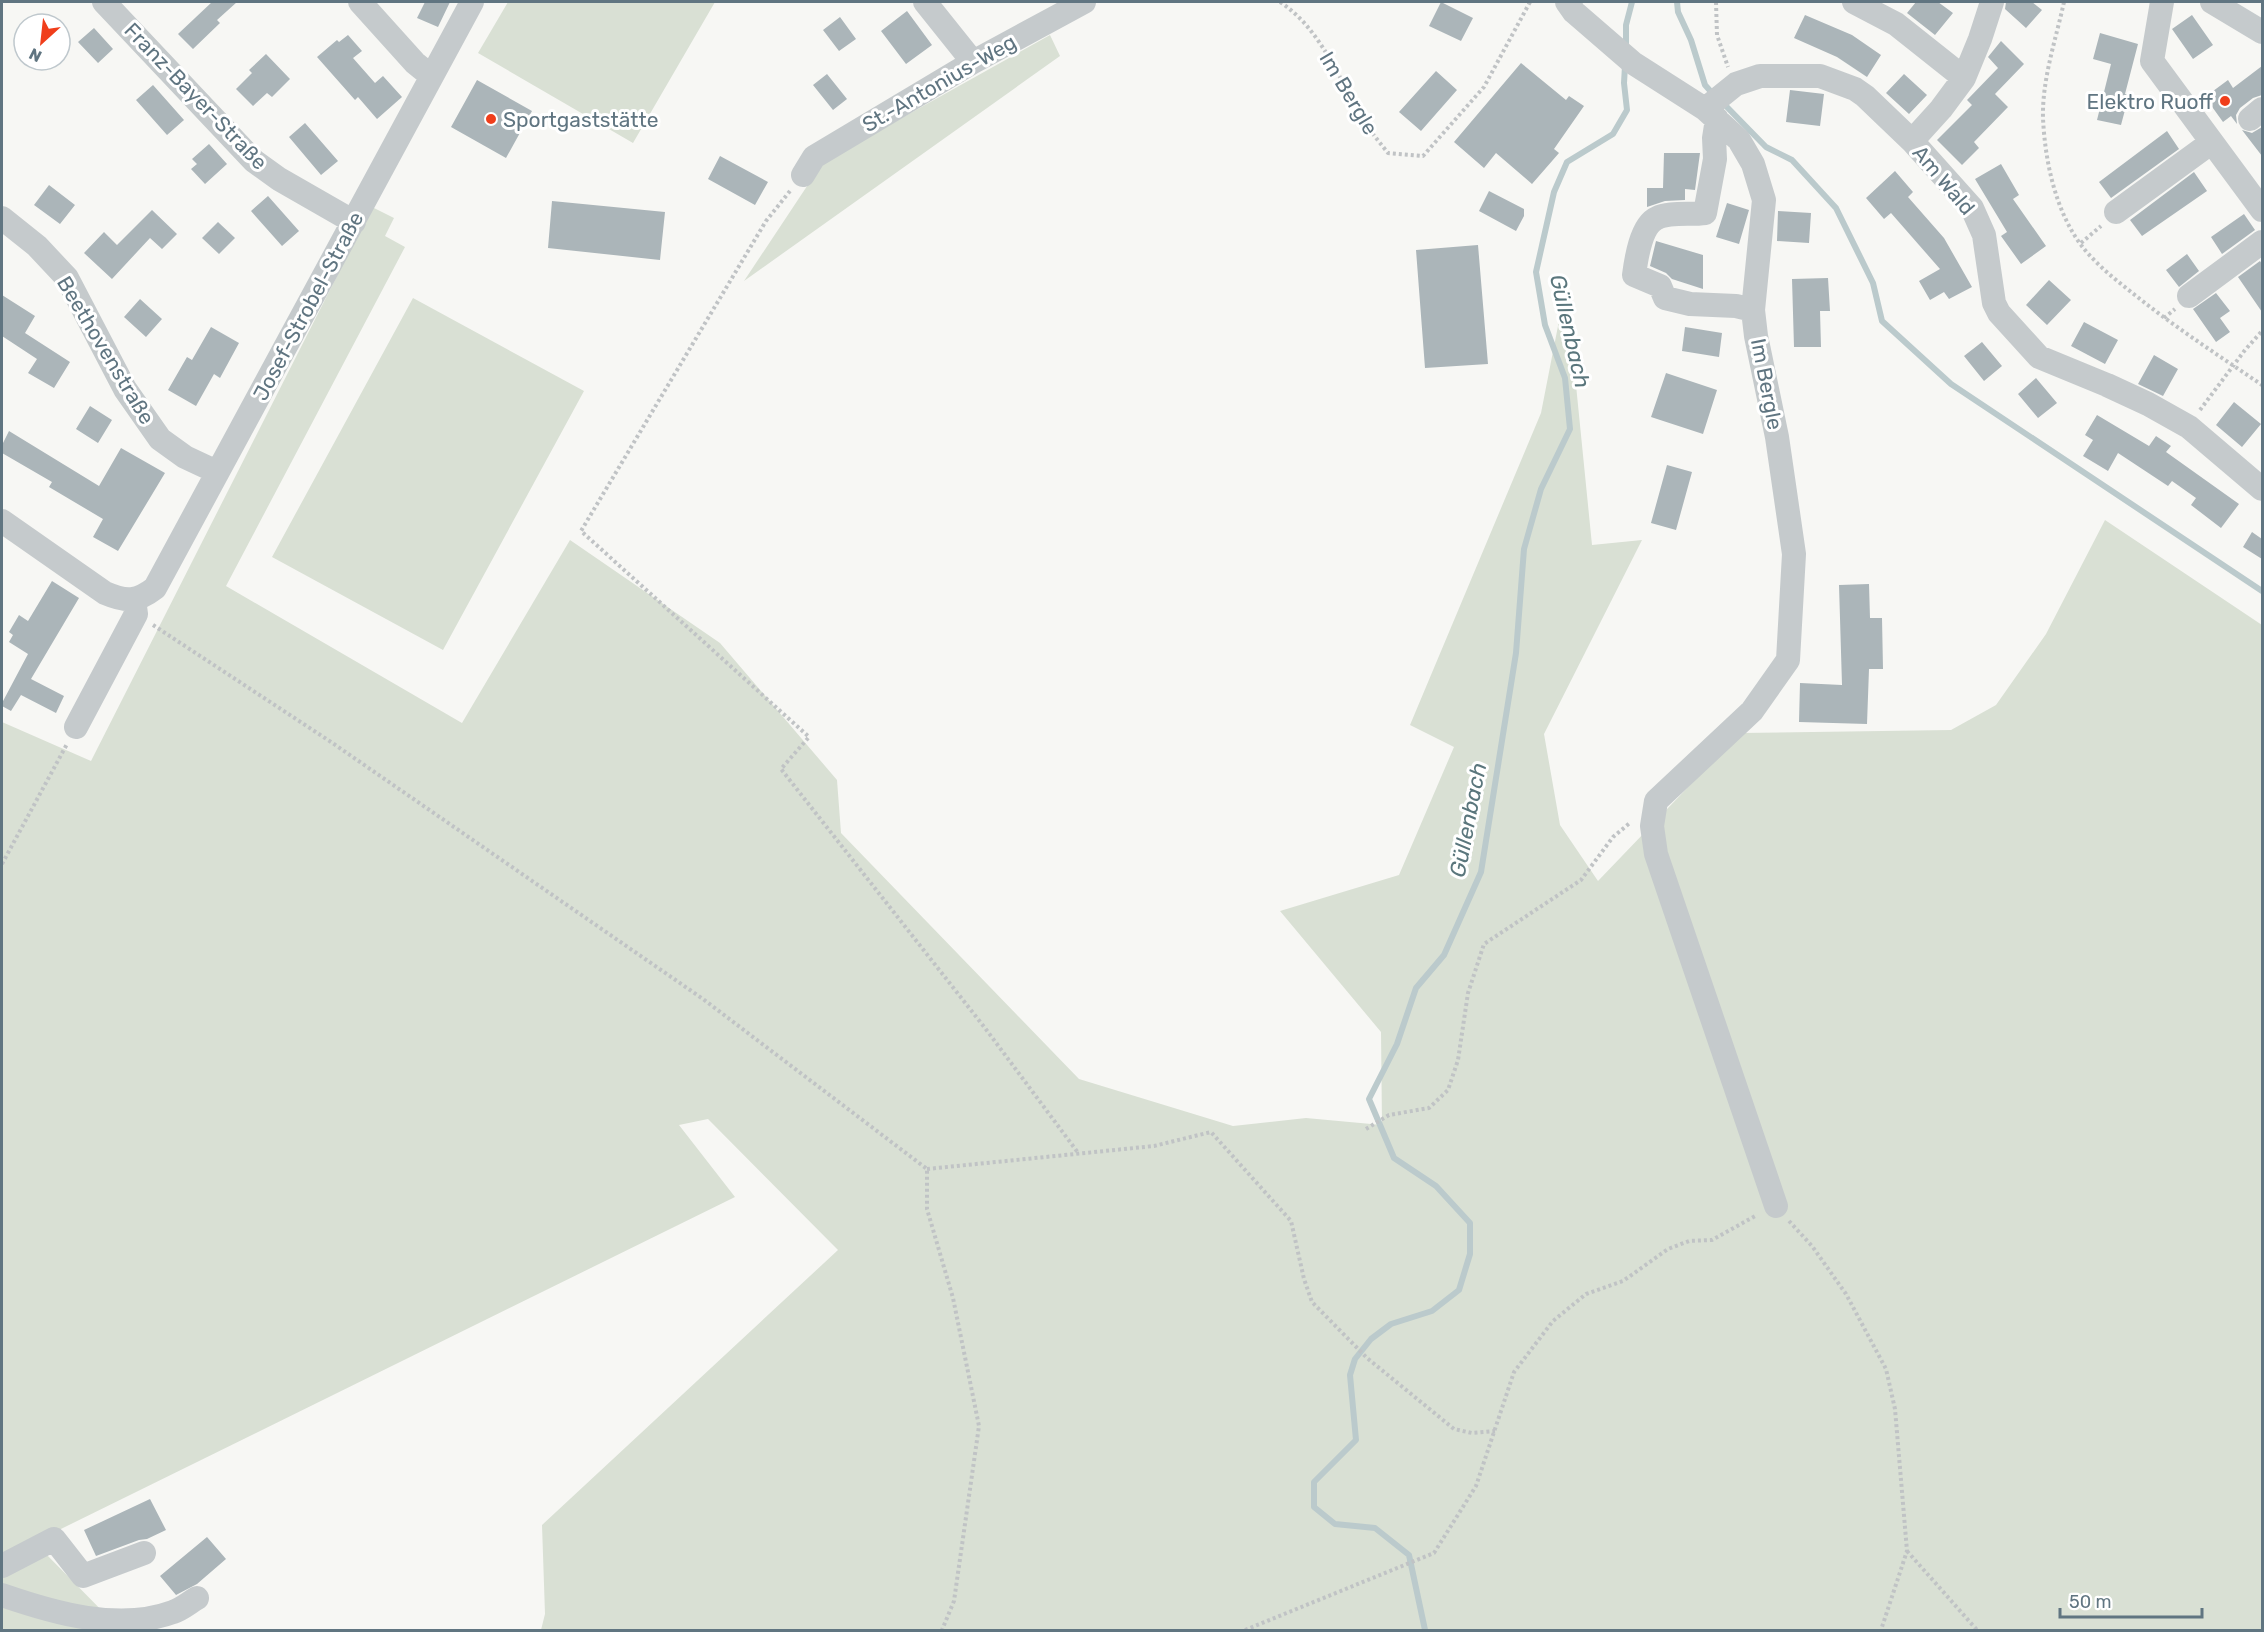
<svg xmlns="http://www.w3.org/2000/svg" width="2264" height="1632" font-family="Rubik,sans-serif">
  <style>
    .green { fill: #d9e0d4 }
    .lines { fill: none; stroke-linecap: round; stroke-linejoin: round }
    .stream { stroke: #bbcacc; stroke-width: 6 }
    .building { fill: #abb5b9 }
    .path { stroke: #c0c3c5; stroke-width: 4; stroke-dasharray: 3 3; stroke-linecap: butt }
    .minor { stroke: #c5cacc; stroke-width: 24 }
    .poi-dot { fill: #f03e1b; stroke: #fff; stroke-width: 2 }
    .labels { text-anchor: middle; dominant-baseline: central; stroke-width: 6; stroke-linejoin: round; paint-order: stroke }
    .street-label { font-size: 21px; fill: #607581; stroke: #fff }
    .poi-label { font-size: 21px; fill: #607581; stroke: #fff; text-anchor: end }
    .water-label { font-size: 22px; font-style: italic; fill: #5a767c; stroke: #fff }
  </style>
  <rect width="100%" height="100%" fill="#f7f7f4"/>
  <path class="green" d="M 508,2 L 715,2 L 633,143 L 478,53 Z
    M 1050,35 L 1060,56 L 744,281 L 823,162 Z
    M 372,207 L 394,218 L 385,236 L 405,247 L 226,586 L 462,723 L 570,540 L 720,643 L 837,780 L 841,833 L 1079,1079 L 1233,1126 L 1306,1118 L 1382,1125 L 1381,1032 L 1280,911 L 1399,875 L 1454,747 L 1410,725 L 1541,413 L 1566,285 L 1592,545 L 1642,540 L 1544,734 L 1560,825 L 1598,881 L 1740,733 L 1951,730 L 1996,705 L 2046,634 L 2105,520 L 2262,625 L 2262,1630 L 541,1630 L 545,1614 L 542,1525 L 838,1250 L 708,1119 L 679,1125 L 735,1197 L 2,1558 L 2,722 L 91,761 Z
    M 413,298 L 584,391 L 443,650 L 272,557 Z
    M 43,1551 L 121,1630 L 2,1630 L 2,1575 Z"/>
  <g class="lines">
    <path class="stream" d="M 1677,2 L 1678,12 L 1691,40 L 1705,85 L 1713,94
      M 1626,47 L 1626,25 L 1632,2
      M 1723,103 L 1766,147 L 1792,160 L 1836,208 L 1873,283 L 1882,321 L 1951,384 L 2262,591
      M 1425,1630 L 1409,1555 L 1375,1528 L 1335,1524 L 1314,1507 L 1314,1482 L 1356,1440 L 1350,1375 L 1355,1359 L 1371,1339 L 1391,1324 L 1432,1311 L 1459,1290 L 1470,1254 L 1470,1223 L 1436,1186 L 1394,1158 L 1369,1099 L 1397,1044 L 1416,988 L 1444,955 L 1481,872 L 1516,653 L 1524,549 L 1541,489 L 1570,429 L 1565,378 L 1545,325 L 1536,272 L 1554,192 L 1567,162 L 1613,134 L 1627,110 L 1624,83 L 1625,66"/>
  </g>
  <path class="building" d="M 212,2 L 237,2 L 217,20 L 220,23 L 193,49 L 178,34 Z
    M 425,2 L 450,2 L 438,27 L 417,18 Z
    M 1441,2 L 1473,18 L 1461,41 L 1429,26 Z
    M 1916,2 L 1938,2 L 1953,13 L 1935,35 L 1907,13 Z
    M 2006,2 L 2032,2 L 2042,10 L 2026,28 L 2005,9 Z
    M 907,11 L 932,45 L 906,64 L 881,31 Z
    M 1805,15 L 1852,35 L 1881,55 L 1867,77 L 1837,57 L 1794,38 Z
    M 2192,15 L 2213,45 L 2193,59 L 2172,29 Z
    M 840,17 L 856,39 L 839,51 L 823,30 Z
    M 94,28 L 113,49 L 98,63 L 78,42 Z
    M 2100,33 L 2138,44 L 2125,94 L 2129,95 L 2121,125 L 2097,120 L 2111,64 L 2093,59 Z
    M 348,35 L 362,51 L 353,58 L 375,83 L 383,76 L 402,97 L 377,119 L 358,97 L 355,100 L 317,57 L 337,40 L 339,42 Z
    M 2001,41 L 2024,64 L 1995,94 L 2008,107 L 1974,142 L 1979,148 L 1962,165 L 1937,140 L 1972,105 L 1967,100 L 1998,68 L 1988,57 Z
    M 266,54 L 290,79 L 272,97 L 267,93 L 253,106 L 236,89 L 252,73 L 249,70 Z
    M 1521,63 L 1566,100 L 1569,96 L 1584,106 L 1554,149 L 1559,153 L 1532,184 L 1496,153 L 1484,168 L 1454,142 Z
    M 2262,66 L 2262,95 L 2253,98 L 2240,108 L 2236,115 L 2237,124 L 2231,116 L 2223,122 L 2205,97 L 2228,80 L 2233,88 Z
    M 1436,71 L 1457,90 L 1421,131 L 1399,112 Z
    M 827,74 L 847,99 L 833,110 L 813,85 Z
    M 1904,74 L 1927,95 L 1909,114 L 1886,93 Z
    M 477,80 L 532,111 L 506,158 L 451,127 Z
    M 153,85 L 184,120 L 167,135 L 136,100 Z
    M 1790,90 L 1824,94 L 1820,126 L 1786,122 Z
    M 305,123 L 338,161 L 321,175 L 289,137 Z
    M 2262,127 L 2262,156 L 2242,130 L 2252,133 Z
    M 2167,131 L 2179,149 L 2111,198 L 2099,182 Z
    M 209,144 L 227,164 L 205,184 L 191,169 L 197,164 L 192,159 Z
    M 1664,153 L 1700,153 L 1695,190 L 1685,189 L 1685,200 L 1665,201 L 1647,207 L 1647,188 L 1663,188 Z
    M 720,156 L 768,182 L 755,205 L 708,179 Z
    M 2001,164 L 2019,195 L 2013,199 L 2046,246 L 2021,264 L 2001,236 L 2007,232 L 1975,179 Z
    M 1895,171 L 1913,192 L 1908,197 L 1944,238 L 1972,287 L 1949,299 L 1944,292 L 1930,300 L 1919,281 L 1940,269 L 1891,213 L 1884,219 L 1866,198 Z
    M 2194,172 L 2207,191 L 2142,236 L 2130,220 Z
    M 49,185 L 75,205 L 60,224 L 34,205 Z
    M 1489,191 L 1524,209 L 1524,216 L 1516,231 L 1479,211 Z
    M 268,196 L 299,231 L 282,246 L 251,211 Z
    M 552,201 L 665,212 L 660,260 L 548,248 Z
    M 1727,203 L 1749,210 L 1739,244 L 1716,237 Z
    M 152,210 L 177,234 L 162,249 L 150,238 L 112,279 L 84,253 L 104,232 L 117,245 Z
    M 1778,211 L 1811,213 L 1809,243 L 1777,241 Z
    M 2244,214 L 2255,230 L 2222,254 L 2211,237 Z
    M 218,222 L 235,238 L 219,254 L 202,238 Z
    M 1656,241 L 1703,255 L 1703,289 L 1672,279 L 1666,273 L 1650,266 Z
    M 1478,245 L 1488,364 L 1425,368 L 1416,250 Z
    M 2187,254 L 2199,271 L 2179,287 L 2166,270 Z
    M 2260,261 L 2262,264 L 2262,312 L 2238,277 Z
    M 1828,278 L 1830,311 L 1820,311 L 1821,347 L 1794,347 L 1792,279 Z
    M 2049,280 L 2071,300 L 2047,325 L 2026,305 Z
    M 2216,293 L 2230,311 L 2220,318 L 2230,332 L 2216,342 L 2193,309 Z
    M 2,295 L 35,316 L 25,333 L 70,362 L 54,388 L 28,373 L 37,359 L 2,336 Z
    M 140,299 L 162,319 L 146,337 L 124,317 Z
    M 2084,322 L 2118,340 L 2105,364 L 2071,346 Z
    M 211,327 L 239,343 L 220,378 L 214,374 L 196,406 L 168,390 L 187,357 L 192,360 Z
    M 1685,327 L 1722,333 L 1719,357 L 1682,351 Z
    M 1982,342 L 2002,366 L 1984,381 L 1964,356 Z
    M 2154,355 L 2178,369 L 2163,396 L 2138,384 Z
    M 1666,373 L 1717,390 L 1703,434 L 1651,417 Z
    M 2036,378 L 2057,403 L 2038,418 L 2018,394 Z
    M 2234,402 L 2261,424 L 2242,447 L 2216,425 Z
    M 90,406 L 112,420 L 98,443 L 76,429 Z
    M 2097,415 L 2149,446 L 2156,436 L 2171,446 L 2166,452 L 2239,504 L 2221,528 L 2191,505 L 2196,498 L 2172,481 L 2168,486 L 2118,453 L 2108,471 L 2083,456 L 2093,440 L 2085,435 Z
    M 9,431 L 99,486 L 121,448 L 165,473 L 118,551 L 93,537 L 103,519 L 49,487 L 52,482 L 2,453 L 2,445 Z
    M 1667,465 L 1692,472 L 1676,530 L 1651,523 Z
    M 2252,532 L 2262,539 L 2262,559 L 2243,547 Z
    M 52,581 L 79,598 L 31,679 L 64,696 L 56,713 L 21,695 L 11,711 L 2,706 L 2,703 L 28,654 L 9,642 L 13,635 L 9,632 L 19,615 L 28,621 Z
    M 1869,584 L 1870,618 L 1882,618 L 1883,669 L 1869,669 L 1867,724 L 1799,722 L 1800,683 L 1842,685 L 1839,585 Z
    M 150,1499 L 166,1530 L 147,1539 L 139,1540 L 96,1556 L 84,1530 Z
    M 207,1537 L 226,1559 L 197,1584 L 176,1595 L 160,1576 Z"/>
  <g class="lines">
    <path class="path" d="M 1280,2 C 1323,30 1341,85 1368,127 C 1374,136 1381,144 1388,153 L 1423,156 L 1484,87 L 1530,2
      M 1716,2 L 1717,35 L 1728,67
      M 2064,2 C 2056,39 2042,79 2043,118 C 2045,162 2056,215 2085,250 C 2101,269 2121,284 2140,299 C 2179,330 2221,357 2262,385
      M 790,191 L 766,221 L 581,531 L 809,737 L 781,769 L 985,1028 L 1079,1154
      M 2081,243 L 2101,226
      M 2164,318 L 2175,309
      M 2200,410 L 2245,350 L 2262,331
      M 153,625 L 331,742 L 703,999 L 927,1169 L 927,1209 L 953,1298 L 979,1426 L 954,1601 L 942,1630
      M 2,864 L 67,744
      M 1366,1129 L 1389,1115 L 1429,1108 L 1448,1090 L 1458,1060 L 1468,993 L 1484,944 L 1581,880 L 1613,837 L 1631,822
      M 927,1169 L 1154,1146 L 1211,1132 L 1291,1221 L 1304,1279 L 1312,1302 L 1367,1358 L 1454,1429 L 1472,1433 L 1495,1431
      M 1789,1221 L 1812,1246 L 1846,1294 L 1886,1369 L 1895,1409 L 1907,1551 L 1881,1630
      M 1907,1551 L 1977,1630
      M 1245,1630 L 1434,1553 L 1476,1486 L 1514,1372 L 1553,1321 L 1586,1294 L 1623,1281 L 1668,1249 L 1689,1241 L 1712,1240 L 1757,1215"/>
    <path class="minor" d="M 104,2 L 254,161 L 279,179 L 354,222
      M 360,2 L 415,63 L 431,76
      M 925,2 L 973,62
      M 1567,2 L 1574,12 L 1633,63 L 1705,109 L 1739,140 L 1753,164 L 1764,200 L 1753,310 L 1756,336 L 1777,437 L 1794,554 L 1788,660 L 1752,711 L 1656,801 L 1652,826 L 1656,854 L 1776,1206
      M 1854,2 L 1896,24 L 1964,78 L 1941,109 L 1912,141
      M 2162,2 L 2152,61 L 2262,210
      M 2212,2 L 2262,32
      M 1964,78 L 1980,39 L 1992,2
      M 1705,109 L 1736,84 L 1760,76 L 1820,76 L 1855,89 L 1865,96 L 1912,141 L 1972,208 L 1984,235 L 1994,303 L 1999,313 L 2039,357 L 2107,385 L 2148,404 L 2189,427 L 2262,489
      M 1717,119 L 1714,138 L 1715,159 L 1705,213 C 1691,215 1669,212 1657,218 C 1641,225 1636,260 1634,275 L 1660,286 L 1665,298 L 1690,304 L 1736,306 L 1753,310
      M 2250,119 L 2262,109
      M 803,175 L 814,157 L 973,62 L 1084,2
      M 2116,212 L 2212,142
      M 2,218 L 37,246 L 67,278 L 125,389 L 160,439 L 185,457 L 217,472
      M 2189,296 L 2262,242
      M 2,521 L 105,593 C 126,602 137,602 155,588 L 472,2
      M 76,727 L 136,614 L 134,599
      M 2,1566 L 54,1539 L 83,1576 L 144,1553
      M 2,1595 C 54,1613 119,1632 173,1612 C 182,1609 190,1602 197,1598"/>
  </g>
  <g class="poi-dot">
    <circle cx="2225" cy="101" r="6"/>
    <circle cx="491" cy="119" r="6"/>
  </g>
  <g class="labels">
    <g class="street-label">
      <text transform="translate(939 83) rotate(-30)">St.-Antonius-Weg</text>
      <text transform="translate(1349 93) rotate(59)">Im Bergle</text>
      <text transform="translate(196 96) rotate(46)">Franz-Bayer-Straße</text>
      <text transform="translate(1944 180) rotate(50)">Am Wald</text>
      <text transform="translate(308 306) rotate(-62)">Josef-Strobel-Straße</text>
      <text transform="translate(106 350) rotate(59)">Beethovenstraße</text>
      <text transform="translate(1767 384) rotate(79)">Im Bergle</text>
    </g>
    <g class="poi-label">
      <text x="2213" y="101">Elektro Ruoff</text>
      <text x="503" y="119" text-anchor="start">Sportgaststätte</text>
    </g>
    <g class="water-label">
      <text transform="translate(1570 331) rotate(77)">Güllenbach</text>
      <text transform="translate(1468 820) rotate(-79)">Güllenbach</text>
    </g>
  </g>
  <rect width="2264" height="1632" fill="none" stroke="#607581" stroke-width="6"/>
  <g transform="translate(42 42) rotate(207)"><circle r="28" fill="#ffffff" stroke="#bfc8cd" stroke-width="1.5"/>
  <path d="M0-4.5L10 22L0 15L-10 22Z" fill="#f03e1b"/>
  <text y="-9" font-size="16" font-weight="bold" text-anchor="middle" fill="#607581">N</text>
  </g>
  <path d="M2060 1608v9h142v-9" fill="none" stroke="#607581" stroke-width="3"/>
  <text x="2069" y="1608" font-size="18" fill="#607581" stroke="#ffffff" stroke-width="4.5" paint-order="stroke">50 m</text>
</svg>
